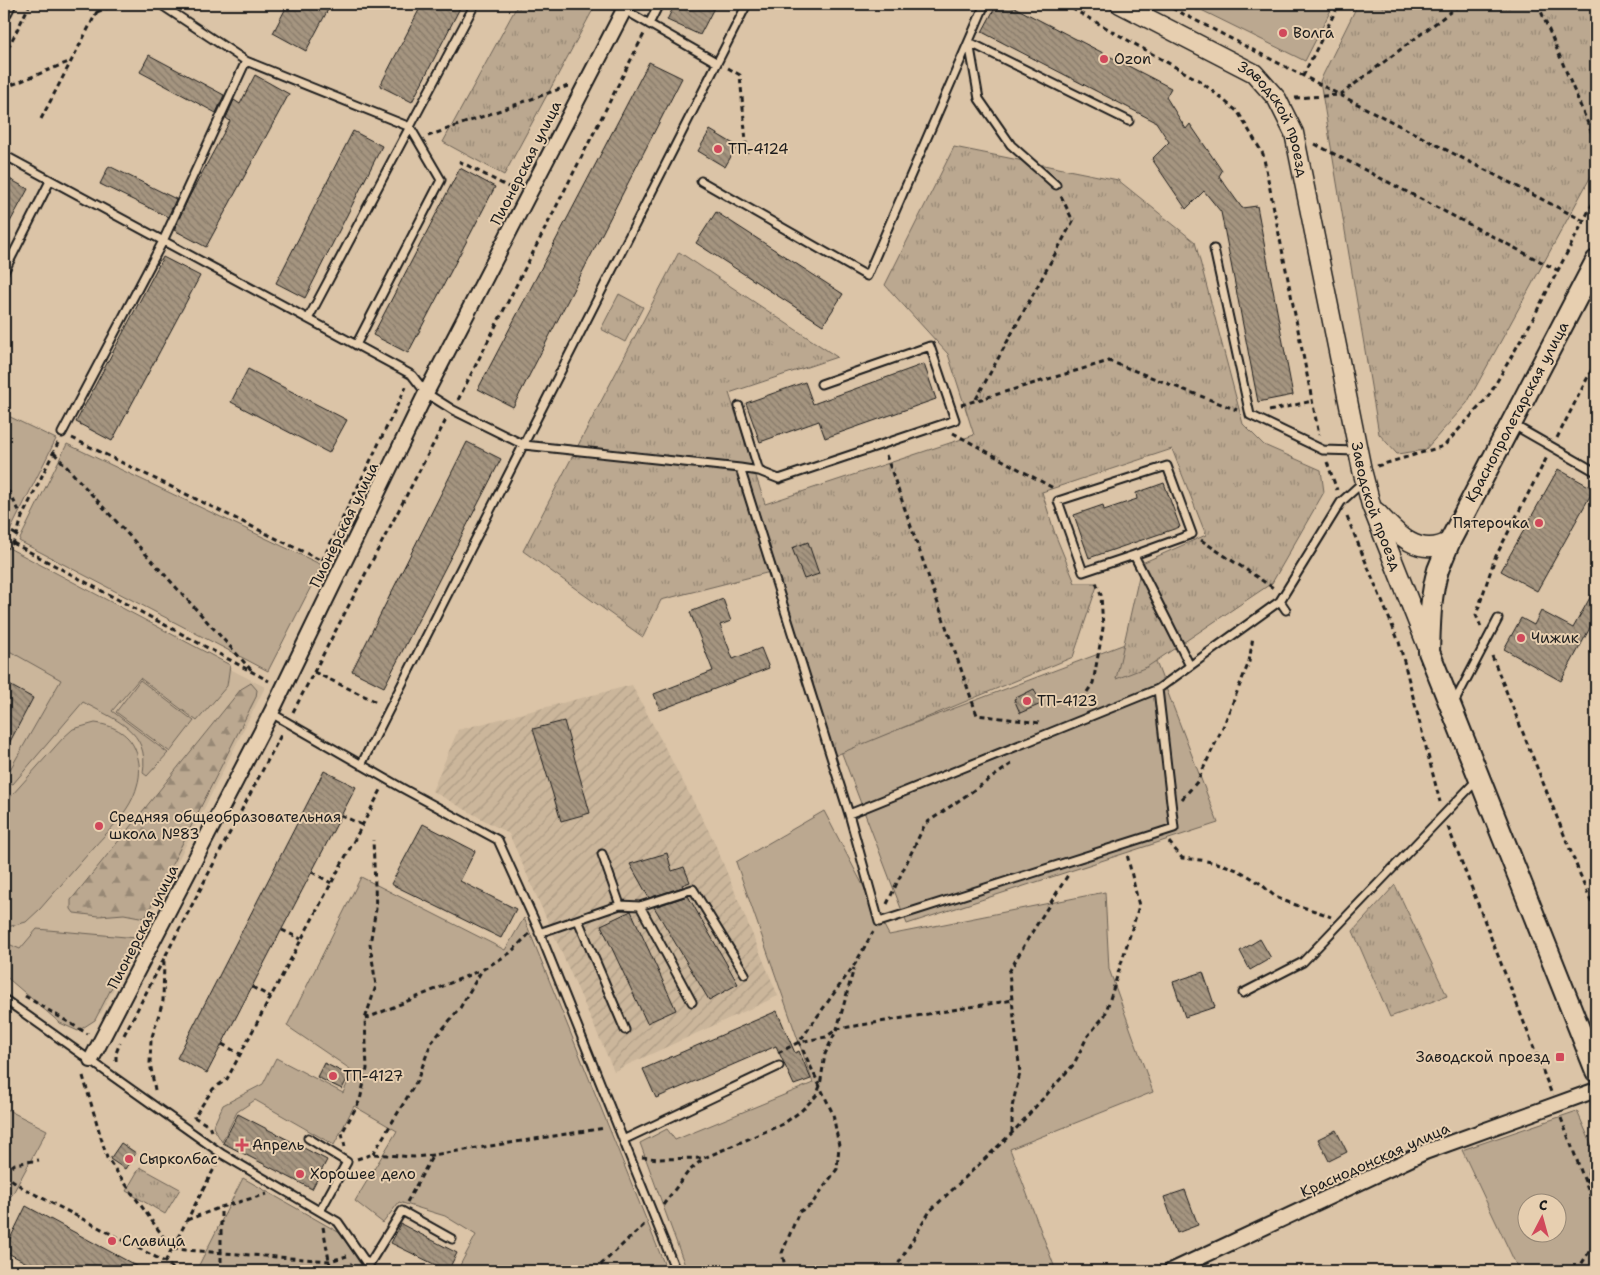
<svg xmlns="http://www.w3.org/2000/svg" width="1600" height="1275" font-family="'Shantell Sans',sans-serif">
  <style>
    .built { fill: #cbb69b }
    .industrial { fill: url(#industrial-furrows) }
    .green { fill: #bba890; stroke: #6c6256; fill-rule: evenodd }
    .forest { fill: url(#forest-firs); stroke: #6c6256 }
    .park { fill: url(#park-tufts); stroke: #6c6256 }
    .building { fill: url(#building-back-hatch); stroke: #1c1c1c }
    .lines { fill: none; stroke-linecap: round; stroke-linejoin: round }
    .service-casing { stroke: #1c1c1c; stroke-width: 11 }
    .minor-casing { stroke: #1c1c1c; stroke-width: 18 }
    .tertiary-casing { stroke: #1c1c1c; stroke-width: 21 }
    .secondary-casing { stroke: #1c1c1c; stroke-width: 24 }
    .path { stroke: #1c1c1c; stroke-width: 3; stroke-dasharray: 5 4; stroke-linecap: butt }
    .service { stroke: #e7cfb0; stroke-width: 7 }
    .minor { stroke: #e7cfb0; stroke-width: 14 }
    .tertiary { stroke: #e7cfb0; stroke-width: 18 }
    .secondary { stroke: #e7cfb0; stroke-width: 20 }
    .poi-dot { fill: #d1495b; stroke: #e7cfb0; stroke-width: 2 }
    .labels { text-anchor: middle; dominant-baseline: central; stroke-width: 4; stroke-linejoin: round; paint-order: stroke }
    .poi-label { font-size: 15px; fill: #1c1c1c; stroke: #e7cfb0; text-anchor: start }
    .street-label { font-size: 15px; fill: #1c1c1c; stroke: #e7cfb0 }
  </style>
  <defs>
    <pattern id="industrial-furrows" width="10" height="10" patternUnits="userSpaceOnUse" patternTransform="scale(1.25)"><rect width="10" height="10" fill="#cbb69b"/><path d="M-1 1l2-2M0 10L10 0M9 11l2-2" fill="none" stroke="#ae9c85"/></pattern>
    <pattern id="forest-firs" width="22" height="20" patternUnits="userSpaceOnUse" patternTransform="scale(1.25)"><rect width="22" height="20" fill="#bba890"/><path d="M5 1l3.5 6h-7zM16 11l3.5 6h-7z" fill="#978875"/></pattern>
    <pattern id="park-tufts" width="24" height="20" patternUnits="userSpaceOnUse" patternTransform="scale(1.25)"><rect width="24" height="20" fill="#bba890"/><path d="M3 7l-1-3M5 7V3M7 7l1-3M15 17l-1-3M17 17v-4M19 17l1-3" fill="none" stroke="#978875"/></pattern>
    <pattern id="building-back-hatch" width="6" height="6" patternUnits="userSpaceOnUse" patternTransform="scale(1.25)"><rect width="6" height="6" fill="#a59580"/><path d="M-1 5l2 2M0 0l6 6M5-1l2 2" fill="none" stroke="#867968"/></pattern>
  </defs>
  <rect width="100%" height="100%" fill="#dbc4a7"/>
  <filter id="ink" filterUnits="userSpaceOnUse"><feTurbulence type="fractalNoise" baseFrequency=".02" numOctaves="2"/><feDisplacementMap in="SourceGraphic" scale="10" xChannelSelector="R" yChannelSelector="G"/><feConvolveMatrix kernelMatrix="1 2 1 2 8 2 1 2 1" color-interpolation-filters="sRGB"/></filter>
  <g filter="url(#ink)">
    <path class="built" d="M 4,552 L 265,687 L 101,1014 L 4,965 Z"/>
    <path class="industrial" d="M 632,685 L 713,839 L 778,996 L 614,1071 L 509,834 L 432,791 L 458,730 Z"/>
    <path class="green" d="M 1189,4 L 1334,4 L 1305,61 Z
      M 4,414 L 56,439 L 4,543 Z
      M 67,444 L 322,565 L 268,671 L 19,541 Z
      M 5,546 L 230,665 L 227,686 L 197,721 L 140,678 L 112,711 L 168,753 L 147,776 L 143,773 C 150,730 115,720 83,702 L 13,784 L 4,780 L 61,680 L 4,648 L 4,549 Z
      M 1146,636 L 1218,823 L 907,924 L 841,751 Z
      M 140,680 L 194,721 L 170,752 L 116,712 Z
      M 95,723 C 111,725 128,732 135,749 C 140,761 141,774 137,786 C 131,810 111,828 95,846 C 77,867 58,888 40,909 L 26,922 L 4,928 L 4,804 L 63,738 L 73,729 Z
      M 824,811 L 889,935 L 1105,892 L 1109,969 L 1153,1092 L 1010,1149 L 1056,1271 L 687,1271 L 640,1143 L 667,1129 L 675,1140 L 813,1083 L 736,862 Z
      M 361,877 L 505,950 L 524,918 L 667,1271 L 457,1271 L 476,1235 L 445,1216 L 399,1202 L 383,1223 L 355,1201 L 397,1131 L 354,1106 L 334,1145 L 255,1100 L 237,1112 L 222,1142 L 213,1127 L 223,1105 L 263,1084 L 276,1058 L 343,1093 L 353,1071 L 287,1026 Z
      M 37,929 L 137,938 L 95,1020 L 78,1031 L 60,1023 L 4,975 L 4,942 L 20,949 Z
      M 4,1108 L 47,1130 L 12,1195 L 4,1202 Z
      M 1577,1111 L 1596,1155 L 1596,1271 L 1519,1271 L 1462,1150 ZM 1528,1202 L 1558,1202 L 1558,1232 L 1528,1232 Z
      M 243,1178 L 340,1233 L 365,1271 L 196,1271 Z"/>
    <path class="forest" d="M 251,683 L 257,690 L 256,697 L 145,918 L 124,914 L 99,916 L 74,913 L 71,909 L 71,900 L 241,689 Z"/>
    <path class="park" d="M 518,4 L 596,4 L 504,175 L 443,142 Z
      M 1358,4 L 1596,4 L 1596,167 L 1467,403 L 1425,450 L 1397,454 L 1379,434 L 1320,81 Z
      M 954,147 L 1118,180 L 1195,242 L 1243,424 L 1264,445 L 1321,470 L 1324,492 L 1272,583 L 1147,667 L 1116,679 L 1142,563 L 1206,535 L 1172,449 L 1042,492 L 1055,534 L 1075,583 L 1098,583 L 1073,657 L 834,756 L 774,571 L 661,600 L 643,637 L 523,551 L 679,252 L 837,357 L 729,393 L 765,504 L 974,435 L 948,354 L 885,285 Z
      M 619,294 L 643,307 L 625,342 L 601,329 Z
      M 1395,885 L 1447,996 L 1390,1017 L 1353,931 Z
      M 140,1167 L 180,1189 L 165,1214 L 126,1191 Z"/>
    <path class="building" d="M 288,4 L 331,4 L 306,51 L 273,33 Z
      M 422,4 L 462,4 L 412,102 L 380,86 Z
      M 675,4 L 716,4 L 700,35 L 667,20 Z
      M 997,4 L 1008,4 L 1171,88 L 1166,97 L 1186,129 L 1190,124 L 1222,171 L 1219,176 L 1242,208 L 1257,206 L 1293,395 L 1258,402 L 1221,212 L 1204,191 L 1186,209 L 1152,159 L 1169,142 L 1156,122 L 982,32 Z
      M 149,55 L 224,95 L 216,113 L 140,72 Z
      M 649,62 L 682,78 L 513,407 L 478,389 Z
      M 255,75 L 289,94 L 206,247 L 174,230 L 188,199 L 230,121 L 226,118 L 234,100 L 240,104 Z
      M 710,130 L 737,146 L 725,167 L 698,151 Z
      M 353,131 L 382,146 L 305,298 L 276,283 Z
      M 109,166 L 176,199 L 168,217 L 100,184 Z
      M 460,168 L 495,187 L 408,353 L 373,335 Z
      M 4,176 L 28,189 L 4,233 Z
      M 716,212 L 843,294 L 823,325 L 696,243 Z
      M 163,257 L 200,276 L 112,441 L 76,422 Z
      M 924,364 L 936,399 L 825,438 L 819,421 L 760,442 L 746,403 L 805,382 L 813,404 Z
      M 248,369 L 347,420 L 329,453 L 231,402 Z
      M 467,442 L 501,459 L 384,687 L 352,671 Z
      M 1558,469 L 1594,489 L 1537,591 L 1501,571 Z
      M 1164,483 L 1180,527 L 1089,558 L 1074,515 L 1103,505 L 1104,510 L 1137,499 L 1136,493 Z
      M 808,542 L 819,574 L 804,579 L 792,548 Z
      M 1596,587 L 1596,617 L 1561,681 L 1504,649 L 1521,618 L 1534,625 L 1541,611 L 1573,628 Z
      M 723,599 L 731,621 L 720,625 L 733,659 L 761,648 L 769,668 L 660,710 L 654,694 L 713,671 L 690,612 Z
      M 4,682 L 33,698 L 4,753 Z
      M 1034,689 L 1041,704 L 1020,713 L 1014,699 Z
      M 564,721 L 590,813 L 561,821 L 533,729 Z
      M 324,771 L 356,787 L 207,1073 L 177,1058 Z
      M 423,824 L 475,851 L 460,881 L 516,909 L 501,938 L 391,884 Z
      M 667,853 L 672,871 L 684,867 L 690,882 L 682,885 L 683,887 L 649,898 L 630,864 Z
      M 688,896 L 738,984 L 709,1000 L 654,907 Z
      M 631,911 L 676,1010 L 647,1023 L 601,925 Z
      M 1260,939 L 1271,958 L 1250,970 L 1240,951 Z
      M 1203,972 L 1215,1007 L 1185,1017 L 1173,982 Z
      M 777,1011 L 795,1053 L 799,1051 L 811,1079 L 794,1085 L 776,1046 L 656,1098 L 643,1069 Z
      M 324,1063 L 349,1075 L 342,1089 L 317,1077 Z
      M 238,1114 L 327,1160 L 312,1189 L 223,1143 Z
      M 1336,1130 L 1347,1152 L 1329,1161 L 1318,1139 Z
      M 121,1143 L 136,1153 L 125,1169 L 110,1159 Z
      M 1185,1190 L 1198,1225 L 1177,1233 L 1164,1197 Z
      M 26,1206 L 96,1244 L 146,1271 L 42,1271 L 4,1251 Z
      M 401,1224 L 457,1253 L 448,1271 L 391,1243 Z"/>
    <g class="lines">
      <g class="service-casing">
        <path id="service" d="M 160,4 L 246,61 L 410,127 L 441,180 L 356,345
          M 614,4 L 716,62
          M 649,24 L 659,4
          M 4,155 L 412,375 L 426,393 L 453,410 L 524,445 L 740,468 L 759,471 L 779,479 L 955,420 L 930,346 L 821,384
          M 701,181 L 867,276 L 985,4
          M 1056,185 L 1011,145 L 979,99 L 969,42 L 1129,121
          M 1214,249 L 1250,415 L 1323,450 L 1357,451
          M 4,272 L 50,181
          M 308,319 L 475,4
          M 739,406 L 759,471
          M 1512,424 L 1596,472
          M 62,433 L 163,241 L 246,61
          M 740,468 L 849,814 L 879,922 L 1174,828 L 1158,689
          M 1134,555 L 1192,534 L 1167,466 L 1058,501 L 1083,572 L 1134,555 L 1190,666
          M 1280,601 L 1286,610
          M 1454,703 L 1498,619
          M 271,713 L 402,788 L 498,840 L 537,926 L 676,1271
          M 361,765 L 747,4
          M 849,814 L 1158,689 L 1280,601 L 1341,502 L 1363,482
          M 602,854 L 620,905
          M 640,906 L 692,1002
          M 578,920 L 625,1030
          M 539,933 L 620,905 L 640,906 L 693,889 L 745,974
          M 1243,993 L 1303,962 L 1477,780
          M 4,999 L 222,1154 L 338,1222 L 372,1271
          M 308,1138 L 347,1162 L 320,1211
          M 623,1140 L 779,1066
          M 368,1266 L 402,1211 L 452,1239"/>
      </g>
      <g class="minor-casing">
        <path id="minor" d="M 4,12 L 8,4
          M 91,1060 L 271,713 L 426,393 L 627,4
          M 1171,1271 L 1425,1152 L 1596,1090"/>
      </g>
      <g class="tertiary-casing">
        <g id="tertiary">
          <path id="s1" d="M 1120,4 L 1254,73 L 1277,99 L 1294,133 L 1362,470 L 1371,505 L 1429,651"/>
          <path d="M 1377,512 C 1397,534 1419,559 1450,541"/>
        </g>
      </g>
      <g class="secondary-casing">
        <path id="secondary" d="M 1596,261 L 1450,541 C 1446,550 1442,560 1438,570 C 1430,596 1430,625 1429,652 L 1596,1071"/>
      </g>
      <path class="path" d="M 1064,4 L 1200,81 L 1238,112 L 1263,154 L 1319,435
        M 1164,4 L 1584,221
        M 1538,4 L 1596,143
        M 97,12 L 117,4
        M 4,56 L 30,4
        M 728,68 L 740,75 L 747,153
        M 1303,76 L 1339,4
        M 4,88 L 71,61
        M 1295,98 L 1340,95 L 1461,4
        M 41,119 L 101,4
        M 428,136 L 568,86
        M 1315,144 L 1557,270
        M 459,161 L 514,190
        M 976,399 L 1073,221 L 1061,196
        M 458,400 L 644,34
        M 961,405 L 1109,361 L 1237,410
        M 1269,411 L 1312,401
        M 953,433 L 1055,489
        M 72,438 L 322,561 L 406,387
        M 1557,438 L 1596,361
        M 54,453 L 254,673
        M 886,455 L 977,715 L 1040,723
        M 1327,462 L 1337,490
        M 1377,466 L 1444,446 L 1488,397 L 1529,326 L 1596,197
        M 4,483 L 22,516
        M 1347,517 L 1399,642 L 1440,802
        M 4,528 L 17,535
        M 1201,540 L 1275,589
        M 13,543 L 269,681
        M 4,550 L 13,543 L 17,535 L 22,517 L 58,443
        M 1481,627 L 1476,615 L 1495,558 L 1547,457
        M 1492,656 L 1596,914
        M 314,672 L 379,703
        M 1077,707 L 1093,683 L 1103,628 L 1101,595 L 1095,580
        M 293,712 L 447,418
        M 1182,799 L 1197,782 L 1223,727 L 1249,662 L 1253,637
        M 341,815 L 362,825
        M 1448,827 L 1551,1092
        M 1169,842 L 1182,858 C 1213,861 1231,864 1258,882 C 1265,887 1270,893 1276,897 C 1294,906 1313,909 1331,917
        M 312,872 L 331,883
        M 887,904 L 925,824 L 1013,763
        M 282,930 L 301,939
        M 1595,978 L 1596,982
        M 252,987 L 271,997
        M 25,996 L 88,1034
        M 365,1019 L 481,970
        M 124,1035 L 282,733
        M 222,1044 L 240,1054
        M 778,1053 L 799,1042 L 855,964 L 873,932
        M 116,1061 L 116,1053 L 120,1043
        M 83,1076 L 107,1158 L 172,1249 L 330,1261 L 347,1256
        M 155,1090 L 150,1063 L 151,1040 L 163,1001 L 164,960
        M 1561,1118 L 1596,1211
        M 211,1131 L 209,1126 L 194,1117 L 213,1089 L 227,1079 L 381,790
        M 1012,1133 L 1012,1107 L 1020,1073 L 1009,972 L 1029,937 L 1068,875
        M 345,1147 L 342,1133 L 360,1100 L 367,1069 L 365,1019 L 376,986 L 370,944 L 376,909 L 373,840
        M 373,1154 L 417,1081 L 431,1043 L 460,1008 L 482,970 L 510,953 L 529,934
        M 642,1157 L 658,1159 L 703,1158
        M 357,1159 L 373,1154 L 414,1157 L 433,1155 L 605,1128
        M 4,1172 L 15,1164 L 39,1160
        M 4,1174 L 23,1188 L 165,1262 L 176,1271
        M 1586,1183 L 1596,1145
        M 407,1202 L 433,1155
        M 663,1205 L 688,1172 L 704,1158 L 783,1124 L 801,1111 L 816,1096 L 820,1086 L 825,1054 L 837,1029 L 854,968
        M 187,1220 L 221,1207 L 267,1194
        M 323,1227 L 331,1271
        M 165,1262 L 217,1163
        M 221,1271 L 221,1207
        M 345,1271 L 352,1263
        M 594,1271 L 645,1224
        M 786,1271 L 782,1253 L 799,1212 L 811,1205 L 837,1169 L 839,1146 L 833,1114 L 799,1042 L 826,1037 L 837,1029 L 1013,1000
        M 894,1271 L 930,1211 L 1012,1133 L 1074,1064 L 1087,1037 L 1105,1015 L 1139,906 L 1127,854
        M 1577,1271 L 1596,1241"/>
      <use href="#service" class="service"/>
      <use href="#minor" class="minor"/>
      <use href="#tertiary" class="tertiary"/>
      <use href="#secondary" class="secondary"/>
    </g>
  </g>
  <g class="poi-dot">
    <circle cx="1283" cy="33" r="5"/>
    <circle cx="1104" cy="59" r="5"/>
    <circle cx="718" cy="149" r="5"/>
    <circle cx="1539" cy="523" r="5"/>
    <circle cx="1521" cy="638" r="5"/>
    <circle cx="1027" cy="701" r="5"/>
    <circle cx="99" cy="826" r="5"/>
    <rect x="1555" y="1052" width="10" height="10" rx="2.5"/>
    <circle cx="333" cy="1076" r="5"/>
    <path d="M239.5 1137.5h5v5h5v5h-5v5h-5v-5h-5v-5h5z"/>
    <circle cx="129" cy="1159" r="5"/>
    <circle cx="300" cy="1174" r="5"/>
    <circle cx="112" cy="1241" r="5"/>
  </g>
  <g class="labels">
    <g class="poi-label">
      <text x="1293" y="33">Волга</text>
      <text x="1114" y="59">Ozon</text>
      <text x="728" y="149">ТП-4124</text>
      <text x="1529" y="523" text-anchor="end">Пятерочка</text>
      <text x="1531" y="638">Чижик</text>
      <text x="1037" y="701">ТП-4123</text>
      <text x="109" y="817">Средняя общеобразовательная<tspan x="109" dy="17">школа №83</tspan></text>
      <text x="1550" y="1057" text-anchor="end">Заводской проезд</text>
      <text x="343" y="1076">ТП-4127</text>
      <text x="252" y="1145">Апрель</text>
      <text x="139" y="1159">Сырколбас</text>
      <text x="310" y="1174">Хорошее дело</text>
      <text x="122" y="1241">Славица</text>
    </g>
    <g class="street-label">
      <text stroke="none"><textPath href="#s1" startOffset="201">Заводской проезд</textPath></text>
      <text transform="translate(526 163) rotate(-63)">Пионерская улица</text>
      <text transform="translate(1517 412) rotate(-62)">Краснопролетарская улица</text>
      <text stroke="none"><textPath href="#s1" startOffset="606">Заводской проезд</textPath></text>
      <text transform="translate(344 525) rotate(-64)">Пионерская улица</text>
      <text transform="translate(143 927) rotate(-63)">Пионерская улица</text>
      <text transform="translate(1375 1160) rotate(-24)">Краснодонская улица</text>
    </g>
  </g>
  <rect width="1600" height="1275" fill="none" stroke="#e7cfb0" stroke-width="20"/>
  <rect x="10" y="10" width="1580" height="1255" fill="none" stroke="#1c1c1c" stroke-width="2" filter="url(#ink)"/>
  <g transform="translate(1542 1218) rotate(6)"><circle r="24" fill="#e7cfb0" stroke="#968775"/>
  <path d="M0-4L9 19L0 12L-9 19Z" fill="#d1495b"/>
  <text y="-8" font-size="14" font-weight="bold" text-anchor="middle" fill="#1c1c1c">С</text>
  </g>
</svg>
